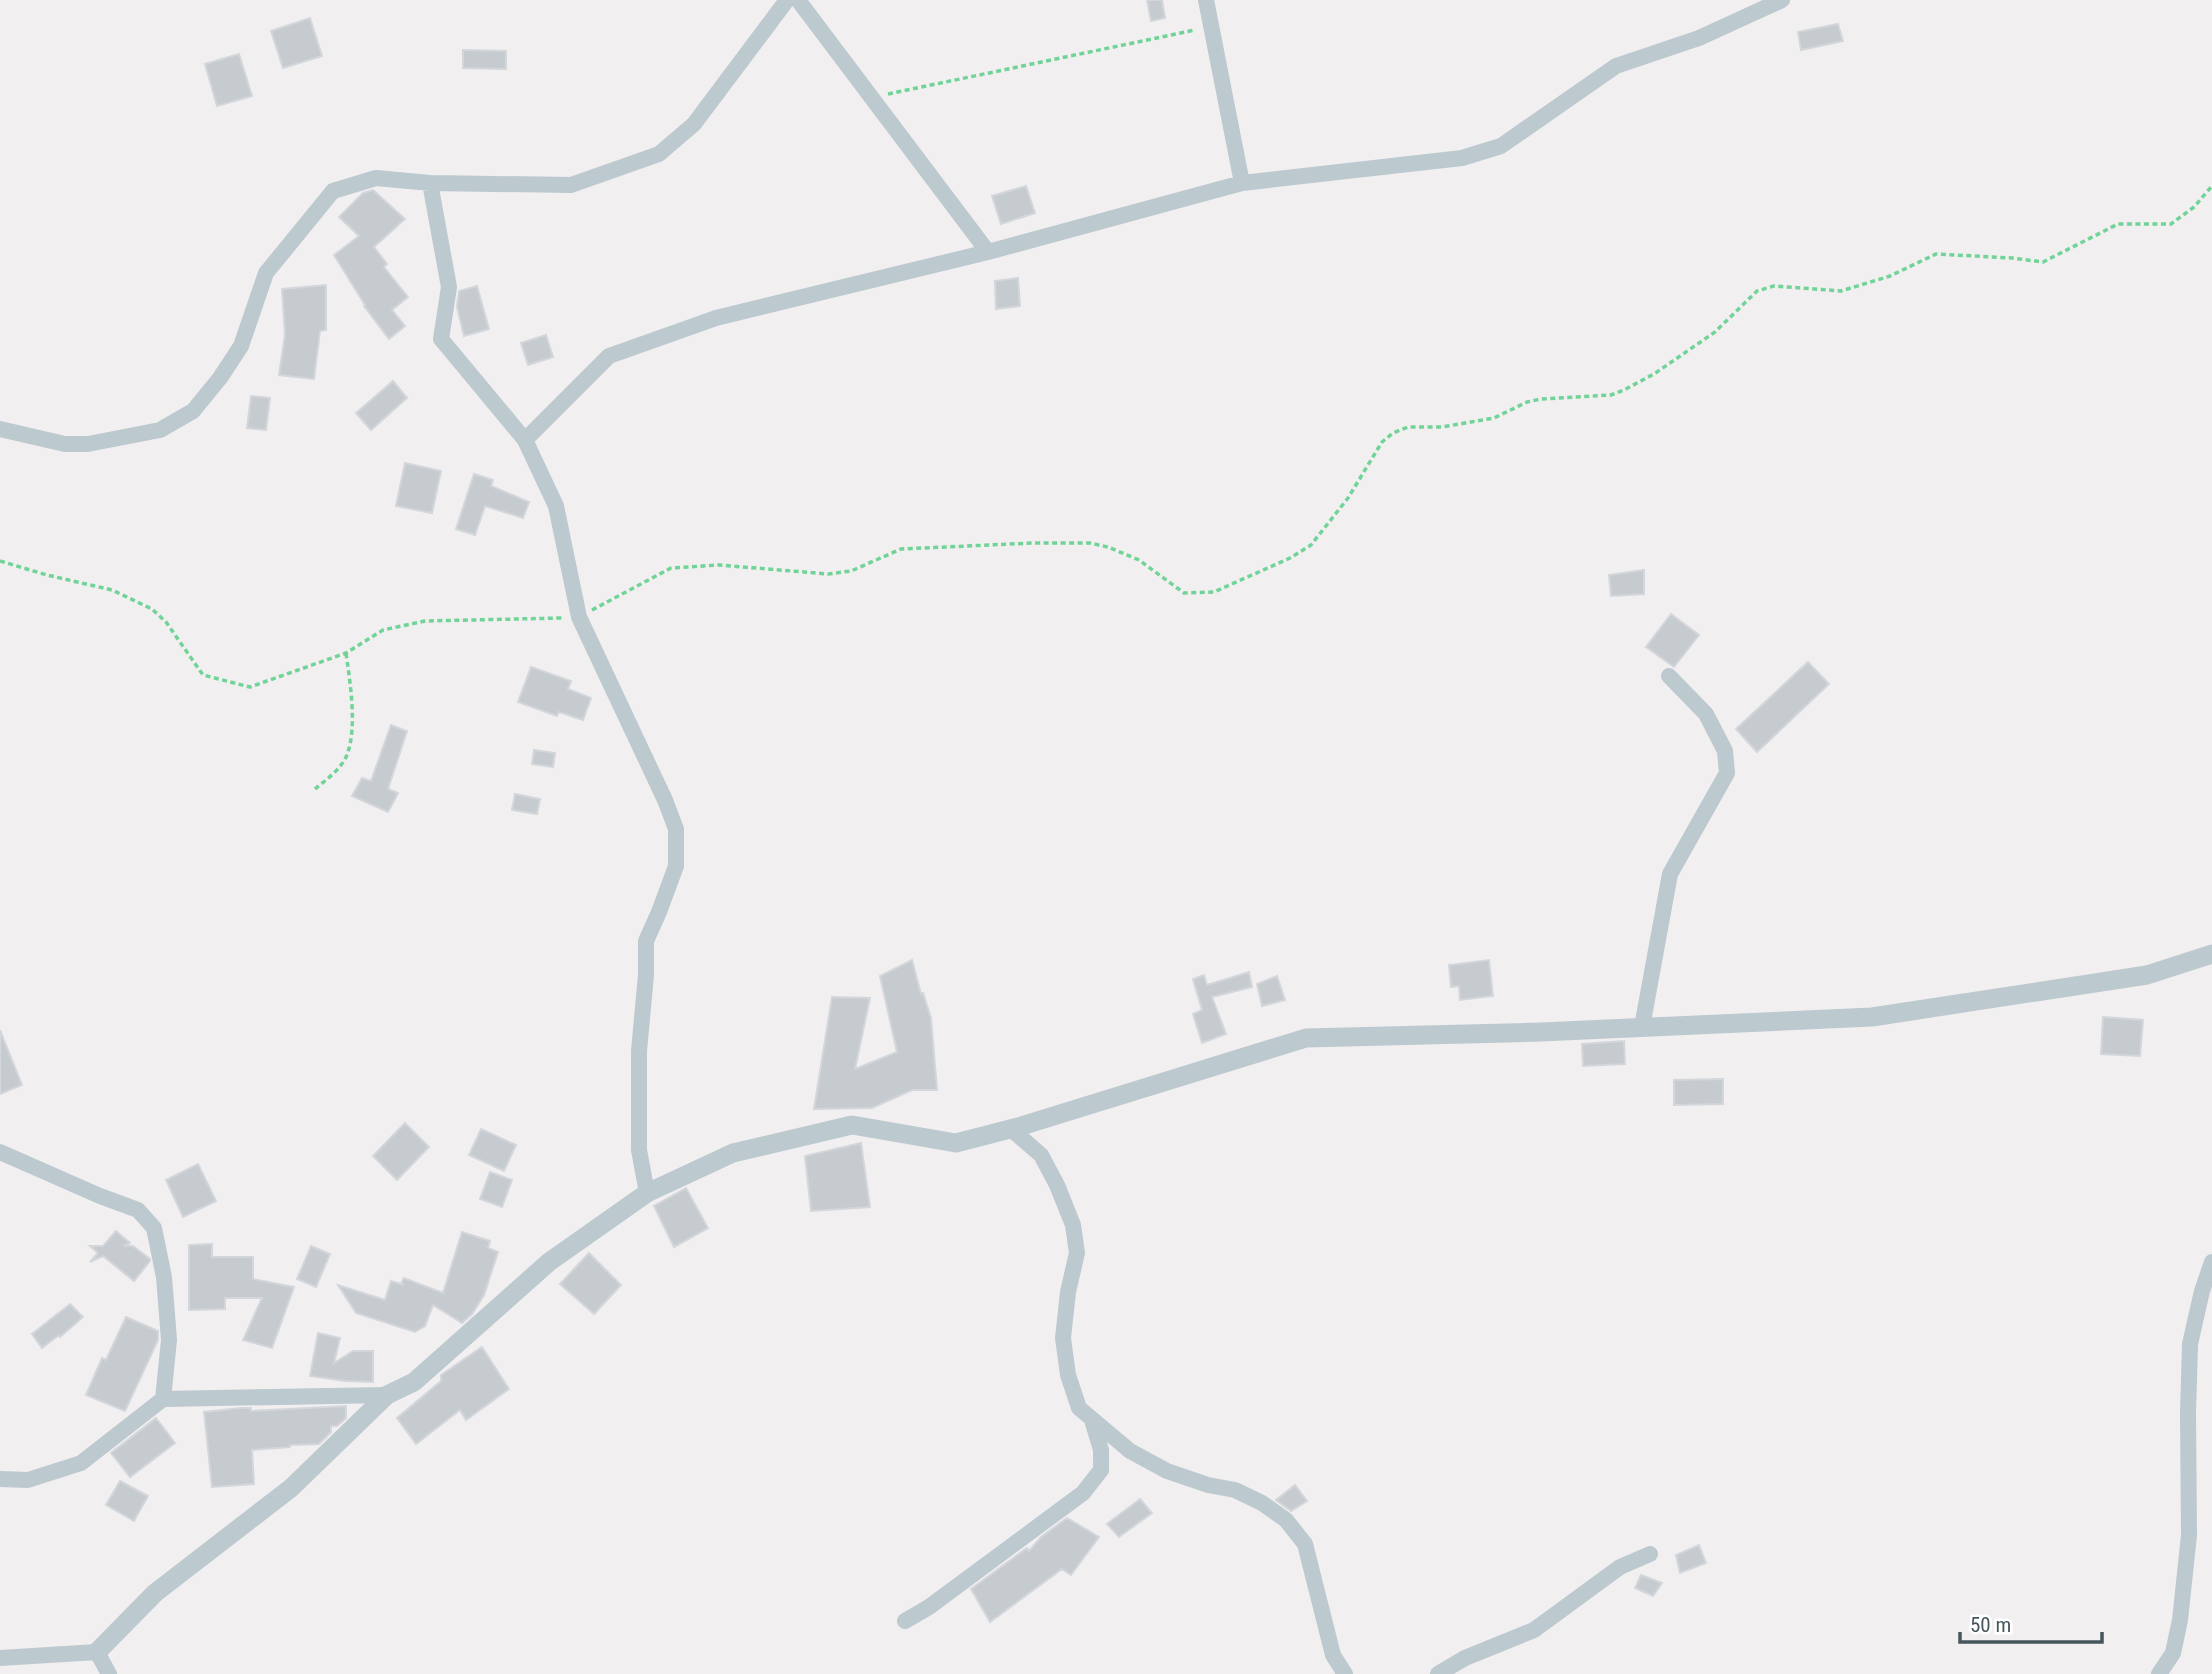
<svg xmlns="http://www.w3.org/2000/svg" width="2212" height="1674" font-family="'Roboto Condensed',sans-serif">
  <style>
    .building { fill: #c6cbcf; stroke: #d3d6db; stroke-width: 2 }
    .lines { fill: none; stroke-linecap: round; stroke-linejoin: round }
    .path { stroke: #70d397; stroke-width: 3.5; stroke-dasharray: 5 3.5; stroke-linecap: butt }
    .minor { stroke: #bcc9cf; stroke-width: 16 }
    .tertiary { stroke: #bcc9cf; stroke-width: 19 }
  </style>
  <rect width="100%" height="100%" fill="#f2eff0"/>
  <path class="building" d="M 1147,0 L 1162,0 L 1165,18 L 1151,21 Z
    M 310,18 L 322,56 L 283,68 L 271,31 Z
    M 1838,24 L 1843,41 L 1801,50 L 1798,32 Z
    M 463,50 L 506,51 L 506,69 L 463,68 Z
    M 239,54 L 252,96 L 217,106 L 205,64 Z
    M 1026,186 L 1035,213 L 1001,224 L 992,196 Z
    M 373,190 L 405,219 L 374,247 L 387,264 L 384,267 L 408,297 L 392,310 L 405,326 L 389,339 L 364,306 L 365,305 L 334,255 L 359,236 L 339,217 L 363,193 Z
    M 1018,278 L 1020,306 L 996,309 L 995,281 Z
    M 326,285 L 326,330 L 320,331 L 314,379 L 279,375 L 285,334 L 282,289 Z
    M 477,286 L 489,329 L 464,336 L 457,307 L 459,291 Z
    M 546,335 L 553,357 L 528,365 L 521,343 Z
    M 393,381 L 407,398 L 371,430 L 356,413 Z
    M 251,396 L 270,398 L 266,430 L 247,428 Z
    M 405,463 L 441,471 L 432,513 L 396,506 Z
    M 474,474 L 493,480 L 491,486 L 529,502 L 523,518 L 485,506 L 475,535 L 456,529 Z
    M 1644,570 L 1644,594 L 1611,596 L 1609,575 Z
    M 1671,614 L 1699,635 L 1674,667 L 1646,647 Z
    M 1808,662 L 1829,684 L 1757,752 L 1736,729 Z
    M 531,667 L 571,681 L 568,689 L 591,698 L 583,720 L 559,712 L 557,716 L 518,702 Z
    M 391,725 L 407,731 L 388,789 L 398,793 L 388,812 L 352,796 L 362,778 L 371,781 Z
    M 534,750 L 555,753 L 553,767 L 532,764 Z
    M 515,794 L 540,799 L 537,814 L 512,810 Z
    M 912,960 L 921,994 L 923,993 L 931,1018 L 937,1090 L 912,1090 L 872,1108 L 814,1109 L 832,997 L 870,998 L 855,1069 L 897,1052 L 880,976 Z
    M 1489,960 L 1493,996 L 1460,1000 L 1459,986 L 1451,987 L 1449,965 Z
    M 1249,972 L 1252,987 L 1212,997 L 1226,1034 L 1202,1043 L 1193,1014 L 1202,1010 L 1193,979 L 1204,975 L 1207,985 Z
    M 1277,976 L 1285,1000 L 1262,1006 L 1257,984 Z
    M 2103,1017 L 2143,1020 L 2140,1056 L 2101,1054 Z
    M 0,1030 L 22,1085 L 0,1094 Z
    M 1624,1041 L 1625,1064 L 1583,1066 L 1582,1044 Z
    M 1723,1079 L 1723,1104 L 1674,1105 L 1674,1080 Z
    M 405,1123 L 429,1147 L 397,1180 L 373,1156 Z
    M 481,1129 L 516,1145 L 504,1171 L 469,1155 Z
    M 861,1143 L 870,1207 L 811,1211 L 805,1156 Z
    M 198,1164 L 216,1201 L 183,1217 L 166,1180 Z
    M 490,1172 L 512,1180 L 502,1207 L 480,1199 Z
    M 686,1188 L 708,1228 L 674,1247 L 654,1206 Z
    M 116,1231 L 130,1243 L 124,1246 L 133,1246 L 150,1259 L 150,1261 L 134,1281 L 103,1256 L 90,1262 L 98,1253 L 90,1246 L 103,1246 Z
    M 462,1232 L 490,1241 L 488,1248 L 498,1252 L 484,1295 L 472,1314 L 462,1323 L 433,1305 L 425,1326 L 415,1332 L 356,1313 L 338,1285 L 385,1300 L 391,1281 L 404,1285 L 401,1284 L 404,1278 L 443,1293 Z
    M 212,1244 L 212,1257 L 253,1257 L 253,1279 L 294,1287 L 272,1348 L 243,1340 L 262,1298 L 225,1298 L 225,1309 L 189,1310 L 189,1245 Z
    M 311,1246 L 330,1254 L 316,1287 L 297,1279 Z
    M 589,1253 L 621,1285 L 594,1314 L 560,1284 Z
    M 70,1304 L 83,1317 L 60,1337 L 59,1335 L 42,1348 L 32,1334 Z
    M 126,1317 L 158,1331 L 158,1340 L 125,1411 L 86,1395 L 102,1358 L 106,1360 Z
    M 318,1333 L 340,1338 L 334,1363 L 353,1351 L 373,1351 L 373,1382 L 345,1381 L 310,1376 Z
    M 482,1347 L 509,1389 L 466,1420 L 460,1410 L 416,1444 L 397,1418 L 441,1381 L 441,1375 Z
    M 346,1406 L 346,1418 L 337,1426 L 331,1426 L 331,1432 L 319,1444 L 290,1445 L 290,1447 L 252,1450 L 254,1484 L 212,1487 L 204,1412 L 241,1408 L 251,1408 L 251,1411 Z
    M 156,1418 L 175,1443 L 130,1477 L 111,1453 Z
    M 120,1481 L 148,1496 L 134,1521 L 106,1505 Z
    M 1295,1485 L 1307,1501 L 1291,1511 L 1276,1500 Z
    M 1140,1499 L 1152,1513 L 1119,1537 L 1107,1524 Z
    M 1067,1518 L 1099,1537 L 1071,1575 L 1062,1569 L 990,1622 L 971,1589 L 1027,1548 L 1029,1551 L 1041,1537 Z
    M 1699,1545 L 1706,1563 L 1680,1573 L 1676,1555 Z
    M 1641,1575 L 1662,1583 L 1653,1596 L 1635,1588 Z"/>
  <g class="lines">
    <path class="path" d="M 888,94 L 1195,30
      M 0,561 L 47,575 L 112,590 L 152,609 L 166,622 L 203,675 L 250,687 L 346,653 L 383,630 L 425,621 L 562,618
      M 592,610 L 671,568 L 719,565 L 828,574 L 851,571 L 901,549 L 1033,543 L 1090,543 L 1108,547 L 1139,560 L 1184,593 L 1214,592 L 1290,558 L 1311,545 L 1348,498 L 1382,442 L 1393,433 L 1408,427 L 1442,427 L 1494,418 L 1527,402 L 1541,399 L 1611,395 L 1624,390 L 1654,374 L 1715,332 L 1757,291 L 1774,286 L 1841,291 L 1890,276 L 1936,254 L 2012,258 L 2043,262 L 2118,224 L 2171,224 L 2194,207 L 2212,186
      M 315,789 C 327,779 343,768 348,752 C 357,724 350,682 346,653"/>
    <path class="minor" d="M 798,0 L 988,252
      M 1206,0 L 1242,183
      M 430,183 L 449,287 L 441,339 L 525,440 L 556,506 L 579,617 L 665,800 L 676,829 L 676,866 L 659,912 L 646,941 L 646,975 L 639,1051 L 639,1150 L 647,1193
      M 0,429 L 65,444 L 88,444 L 160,430 L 193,411 L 220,378 L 241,346 L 266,273 L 333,191 L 376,178 L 430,183 L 571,185 L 659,154 L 694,124 L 787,0
      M 525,440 L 609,356 L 716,318 L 988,252 L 1242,183 L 1462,158 L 1501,146 L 1616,66 L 1699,38 L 1782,0
      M 1642,1027 L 1670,874 L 1727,773 L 1725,751 L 1706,714 L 1669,676
      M 1011,1129 L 1041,1155 L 1057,1185 L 1073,1225 L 1077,1253 L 1068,1292 L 1063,1338 L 1068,1375 L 1079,1408 L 1130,1451 L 1167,1471 L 1208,1485 L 1235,1490 L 1262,1503 L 1286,1520 L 1305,1544 L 1333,1655 L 1345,1674
      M 0,1152 L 100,1196 L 138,1210 L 154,1228 L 164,1277 L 169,1340 L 163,1399
      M 0,1479 L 28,1480 L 81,1463 L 163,1399 L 387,1395
      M 905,1621 L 929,1607 L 1083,1493 L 1101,1470 L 1101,1450 L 1092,1420
      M 0,1658 L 97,1652 L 109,1674
      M 1438,1674 L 1465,1658 L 1534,1630 L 1620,1567 L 1650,1554
      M 2159,1674 L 2173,1653 L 2180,1620 L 2189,1535 L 2188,1413 L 2190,1344 L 2202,1291 L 2212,1262"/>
    <path class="tertiary" d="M 97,1652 L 155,1593 L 291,1488 L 387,1395 L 414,1382 L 549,1262 L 647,1193 L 733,1153 L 852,1125 L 956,1143 L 1018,1127 L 1306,1038 L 1541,1032 L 1872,1017 L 2147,975 L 2212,954"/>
  </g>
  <path d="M1960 1632v10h142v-10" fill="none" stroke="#46565e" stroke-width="3.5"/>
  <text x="1970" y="1632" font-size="21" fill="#46565e" stroke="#ffffff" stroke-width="5" paint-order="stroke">50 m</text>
</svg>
